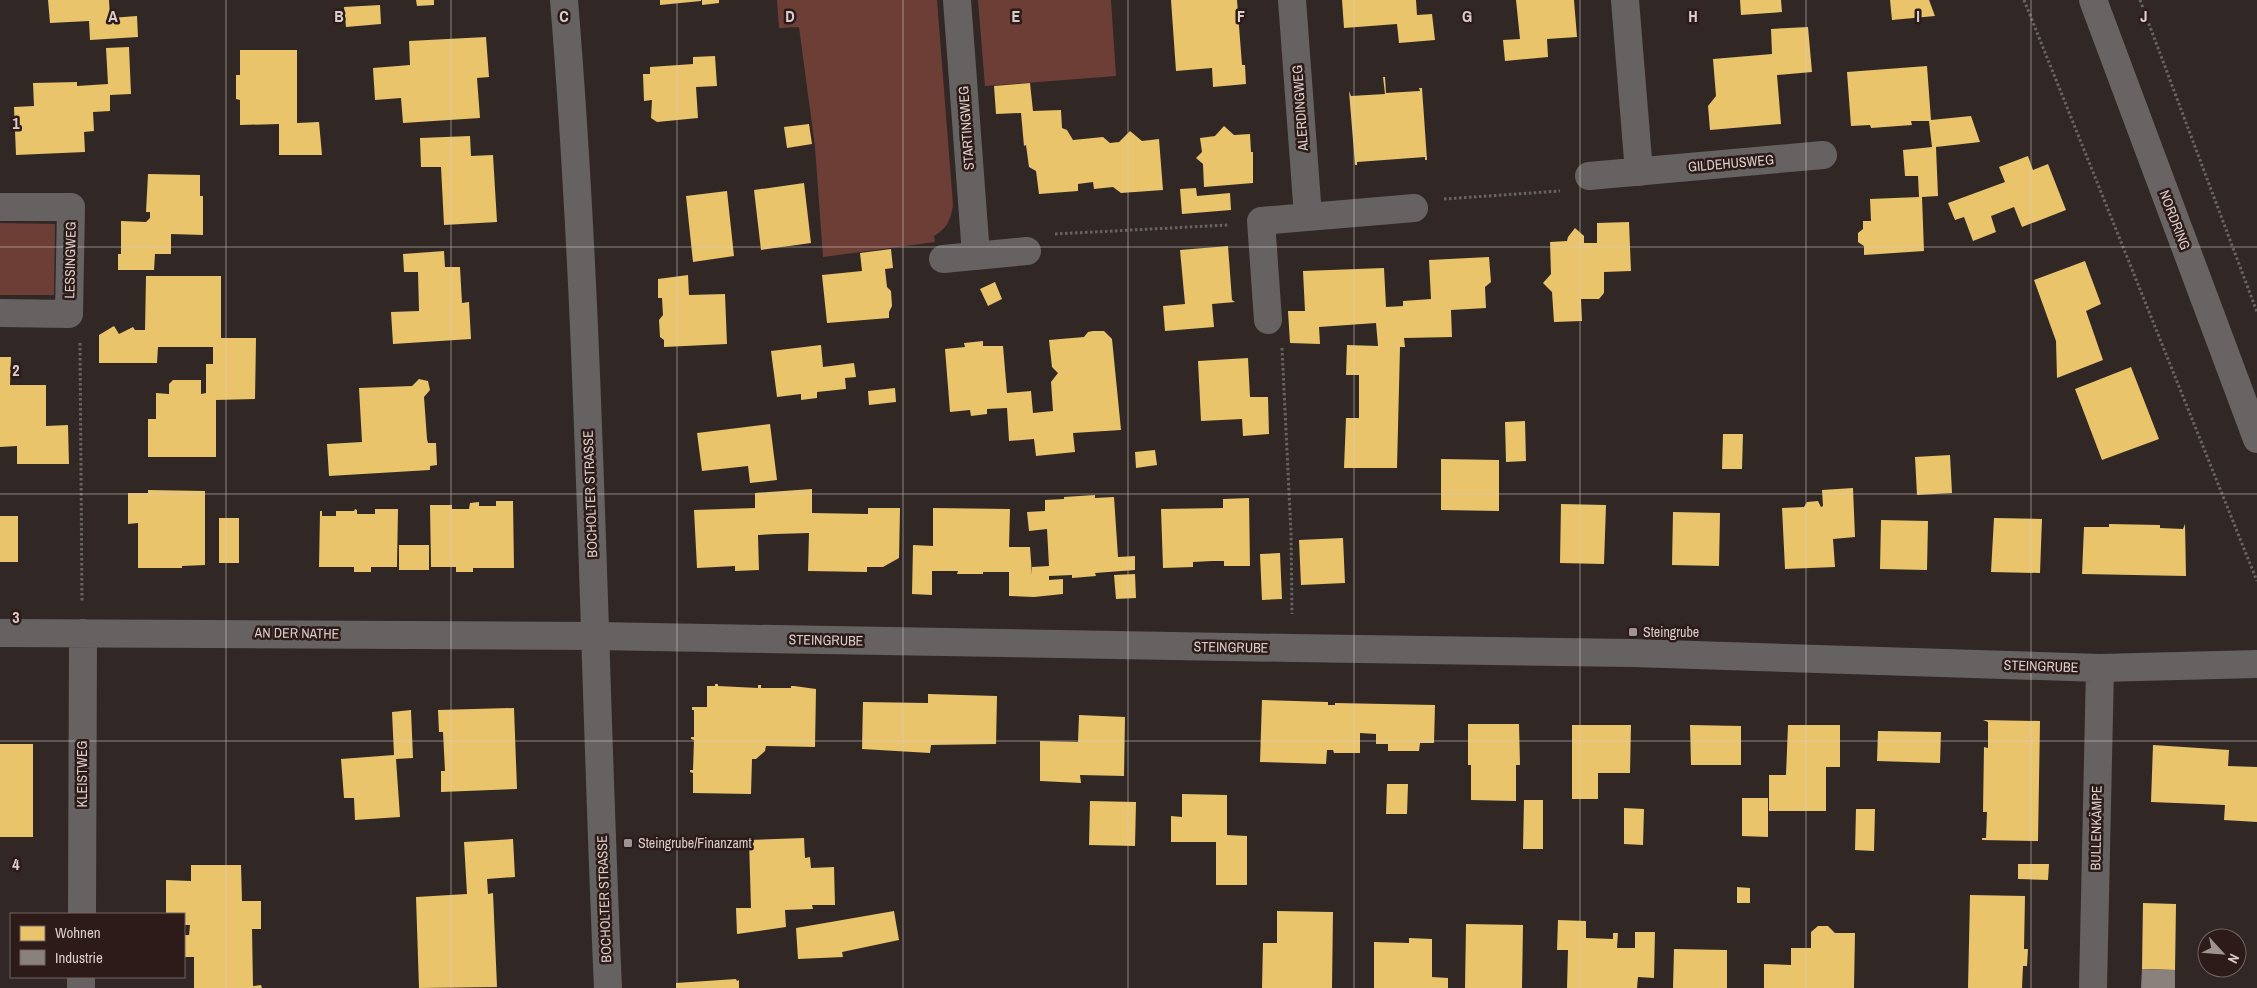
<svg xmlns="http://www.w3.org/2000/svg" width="2257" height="988" font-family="'Archivo Narrow',sans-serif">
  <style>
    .green { fill: #6d3e35 }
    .homes { fill: #e9c46a }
    .industry { fill: #8a817c }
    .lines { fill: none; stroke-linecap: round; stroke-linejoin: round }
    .path { stroke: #686463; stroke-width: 3; stroke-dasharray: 2.5 2.5; stroke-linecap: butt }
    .minor { stroke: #666262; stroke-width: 28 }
    .tertiary { stroke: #666262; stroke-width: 28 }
    .secondary { stroke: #696463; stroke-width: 28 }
    .grid { fill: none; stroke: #dacecc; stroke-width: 1; stroke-opacity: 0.55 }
    .poi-dot { fill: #9f9492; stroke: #2c1b18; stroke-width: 2 }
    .labels { text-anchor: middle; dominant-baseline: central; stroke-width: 5; stroke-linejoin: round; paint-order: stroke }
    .street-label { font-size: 14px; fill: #dacecc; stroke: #2c1b18 }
    .poi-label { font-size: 14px; fill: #dacecc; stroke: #2c1b18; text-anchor: start }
    .grid-label { font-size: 16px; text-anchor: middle; font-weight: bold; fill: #dacecc; stroke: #2c1b18; stroke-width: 5; stroke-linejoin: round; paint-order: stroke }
  </style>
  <rect width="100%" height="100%" fill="#312826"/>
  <path class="green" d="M 777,0 L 937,0 L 953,205 C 951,220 947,228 934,236 L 935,242 L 823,257 L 815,147 L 799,27 L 779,28 Z
    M 978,0 L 1111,0 L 1116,76 L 985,86 Z
    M 0,223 L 55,224 L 54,295 L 0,295 Z"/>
  <path class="homes" d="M 48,0 L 109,0 L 110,18 L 137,16 L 138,37 L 90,40 L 89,21 L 50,23 Z
    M 416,0 L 434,0 L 434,5 L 417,6 Z
    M 660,0 L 701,0 L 701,1 L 660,5 Z
    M 702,0 L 719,0 L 719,3 L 702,5 Z
    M 1171,0 L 1237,0 L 1242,65 L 1245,65 L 1246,84 L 1213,87 L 1212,68 L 1176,71 Z
    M 1342,0 L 1416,0 L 1417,15 L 1432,14 L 1435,40 L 1399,43 L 1397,24 L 1344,28 Z
    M 1516,0 L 1574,0 L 1577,37 L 1547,39 L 1548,57 L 1505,61 L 1503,40 L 1520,39 Z
    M 1740,0 L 1781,0 L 1782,12 L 1741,15 Z
    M 1890,0 L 1929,0 L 1935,16 L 1892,20 Z
    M 380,5 L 381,24 L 346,27 L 344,7 Z
    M 1808,27 L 1812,72 L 1777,75 L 1781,124 L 1710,130 L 1708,106 L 1716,96 L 1713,59 L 1772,54 L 1771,29 Z
    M 486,37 L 489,77 L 477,78 L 480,118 L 403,123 L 401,98 L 375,100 L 373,68 L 410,65 L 409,41 Z
    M 129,47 L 131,94 L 110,95 L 110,111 L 93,112 L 94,131 L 84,132 L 85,152 L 16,155 L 14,107 L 34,106 L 33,83 L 77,82 L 77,86 L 108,84 L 106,48 Z
    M 240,50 L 297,50 L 297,123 L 319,122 L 322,155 L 279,155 L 279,124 L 240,125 L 240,100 L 236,99 L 236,75 L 240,75 Z
    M 715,56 L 717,86 L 696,87 L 698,118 L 657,122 L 651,118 L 652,100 L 644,101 L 643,74 L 650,74 L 650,67 L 693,64 L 693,57 Z
    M 1927,66 L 1931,120 L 1971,116 L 1980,142 L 1936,147 L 1938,196 L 1922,197 L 1924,251 L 1864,255 L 1864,246 L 1858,242 L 1858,233 L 1863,229 L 1863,221 L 1871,221 L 1870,199 L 1919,197 L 1918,176 L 1905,176 L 1903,150 L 1932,147 L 1929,121 L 1911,121 L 1912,125 L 1871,128 L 1870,125 L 1851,126 L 1847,72 Z
    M 1383,77 L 1385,77 L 1386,93 L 1420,91 L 1419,88 L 1422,88 L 1427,160 L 1425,160 L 1425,157 L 1357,162 L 1357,165 L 1355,165 L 1349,91 L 1351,96 L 1385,94 Z
    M 1030,83 L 1033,111 L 1061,110 L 1062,128 L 1067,130 L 1073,140 L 1103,137 L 1110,143 L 1119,142 L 1130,131 L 1142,141 L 1159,139 L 1163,190 L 1121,193 L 1113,187 L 1094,189 L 1093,182 L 1078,184 L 1078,191 L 1039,194 L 1036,171 L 1029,167 L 1026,145 L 1024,146 L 1021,113 L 996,114 L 994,86 Z
    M 809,124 L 812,144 L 787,148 L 784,127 Z
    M 1224,126 L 1234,135 L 1250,134 L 1251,152 L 1253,152 L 1253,183 L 1204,187 L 1203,164 L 1196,158 L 1202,152 L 1200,138 L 1215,136 Z
    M 470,136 L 471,156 L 493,155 L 497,222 L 444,225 L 441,167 L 421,167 L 420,138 Z
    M 2028,156 L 2033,170 L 2048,164 L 2066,210 L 2022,227 L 2014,207 L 1991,216 L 1996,232 L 1973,241 L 1964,217 L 1955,220 L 1948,203 L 2005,182 L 1999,167 Z
    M 148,174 L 200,175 L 200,196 L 203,196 L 203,235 L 171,234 L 171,254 L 155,254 L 154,270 L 118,270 L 118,254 L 121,254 L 121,221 L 146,222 L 150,218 L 150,212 L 146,212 Z
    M 804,183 L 811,243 L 761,250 L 754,190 Z
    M 1196,188 L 1197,196 L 1230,193 L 1231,210 L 1182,214 L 1180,189 Z
    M 727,191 L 734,256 L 693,262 L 686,196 Z
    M 1629,222 L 1631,271 L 1604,272 L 1604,293 L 1599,299 L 1581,299 L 1582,321 L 1554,322 L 1552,292 L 1543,283 L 1551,274 L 1550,242 L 1567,241 L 1568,237 L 1575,228 L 1584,236 L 1584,243 L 1597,243 L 1597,223 Z
    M 1228,246 L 1232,300 L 1235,302 L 1212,304 L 1214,327 L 1165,331 L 1163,306 L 1185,304 L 1180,250 Z
    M 891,249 L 893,268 L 885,269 L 887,287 L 891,291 L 892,306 L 889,312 L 889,318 L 827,323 L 822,275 L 862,271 L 860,253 Z
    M 444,251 L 445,267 L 460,267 L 462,303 L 469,302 L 471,339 L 393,344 L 391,312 L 419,311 L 418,272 L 404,272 L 403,254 Z
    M 1489,257 L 1491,282 L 1485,287 L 1486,308 L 1451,310 L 1452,337 L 1404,338 L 1405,347 L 1400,347 L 1397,468 L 1344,468 L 1346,418 L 1359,418 L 1359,375 L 1346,375 L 1347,345 L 1378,346 L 1376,323 L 1319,327 L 1320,344 L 1290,343 L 1288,311 L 1305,311 L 1303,271 L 1384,268 L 1386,307 L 1403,306 L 1403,301 L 1431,299 L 1429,260 Z
    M 2085,261 L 2101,304 L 2086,311 L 2103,360 L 2057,378 L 2056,341 L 2034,280 Z
    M 688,275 L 689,295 L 725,294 L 727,344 L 664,347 L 664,340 L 660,337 L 659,320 L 663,315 L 662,298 L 658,298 L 658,279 Z
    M 146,276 L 221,276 L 221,338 L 256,338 L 255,399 L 216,400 L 216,457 L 148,457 L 148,419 L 156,419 L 156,393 L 169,394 L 169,384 L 173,380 L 201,380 L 201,394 L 206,393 L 206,364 L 213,364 L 213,347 L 158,347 L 157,363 L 99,363 L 99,335 L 114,326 L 119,334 L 133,327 L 135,330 L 145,330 Z
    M 995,282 L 1002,299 L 988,306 L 980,289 Z
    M 1093,331 L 1104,331 L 1112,339 L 1121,430 L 1073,433 L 1075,452 L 1036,456 L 1034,439 L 1009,441 L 1007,408 L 987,409 L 987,414 L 971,416 L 970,410 L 950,412 L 945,349 L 965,347 L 964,343 L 983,341 L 983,346 L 1003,346 L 1007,393 L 1031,391 L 1033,413 L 1053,411 L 1051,382 L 1058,373 L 1052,367 L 1049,340 L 1084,337 L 1088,332 Z
    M 821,345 L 823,367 L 854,363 L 856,377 L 845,378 L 846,389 L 817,392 L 817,398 L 801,400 L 801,394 L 777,397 L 771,351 Z
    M 0,357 L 11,357 L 10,385 L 46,385 L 46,426 L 68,425 L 69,464 L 17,464 L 17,446 L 0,447 Z
    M 1248,358 L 1250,397 L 1268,397 L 1269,434 L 1243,436 L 1242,419 L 1201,421 L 1198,361 Z
    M 2131,367 L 2159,439 L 2102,460 L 2075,389 Z
    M 419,379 L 428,381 L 430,390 L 424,397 L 427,439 L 428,443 L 436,443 L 437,465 L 430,466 L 430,470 L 329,476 L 327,444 L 362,442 L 359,388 L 412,386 Z
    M 895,388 L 896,402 L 869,405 L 868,391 Z
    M 1525,421 L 1526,461 L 1506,462 L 1505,422 Z
    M 770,424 L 777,480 L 750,483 L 748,466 L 702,471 L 697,433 Z
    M 1723,434 L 1743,434 L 1742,469 L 1722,469 Z
    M 1155,450 L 1157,465 L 1136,468 L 1135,452 Z
    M 1950,455 L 1952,493 L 1917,495 L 1915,457 Z
    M 1441,459 L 1499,460 L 1499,511 L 1441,510 Z
    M 1853,488 L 1855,537 L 1833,539 L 1835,567 L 1785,569 L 1782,508 L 1804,507 L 1807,502 L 1818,501 L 1821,507 L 1823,506 L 1822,490 Z
    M 812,489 L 812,513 L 868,514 L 868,508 L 900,508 L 899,558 L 883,567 L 867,567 L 867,572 L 808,571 L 809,533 L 775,534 L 758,535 L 759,570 L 735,571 L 735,566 L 697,568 L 694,510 L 755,508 L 755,493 Z
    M 148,490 L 205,491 L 205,565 L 182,566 L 182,568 L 138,568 L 138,523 L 128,524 L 128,493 L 148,493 Z
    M 1095,495 L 1095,498 L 1114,497 L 1118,557 L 1135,556 L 1135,570 L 1095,573 L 1096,576 L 1072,578 L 1072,575 L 1049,576 L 1049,580 L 1063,579 L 1063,594 L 1034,597 L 1009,596 L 1009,572 L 983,572 L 983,574 L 957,574 L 958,571 L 932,571 L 932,595 L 912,594 L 913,545 L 933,546 L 933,508 L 1010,509 L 1009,547 L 1030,547 L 1032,575 L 1032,567 L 1049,566 L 1047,529 L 1029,531 L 1027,512 L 1045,511 L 1045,500 L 1064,499 L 1064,497 Z
    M 1249,498 L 1250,566 L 1224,566 L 1224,561 L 1212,561 L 1193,562 L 1193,567 L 1163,568 L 1161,509 L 1223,508 L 1223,499 Z
    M 496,501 L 513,501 L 514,568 L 473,568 L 473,572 L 456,572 L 456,567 L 431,567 L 430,505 L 452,505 L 452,509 L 469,509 L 470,503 L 479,502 L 479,506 L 496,506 Z
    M 1561,504 L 1606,505 L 1604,564 L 1560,563 Z
    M 355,509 L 357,510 L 357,514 L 375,514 L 375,509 L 398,509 L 397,567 L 371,567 L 371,572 L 354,572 L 354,567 L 319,567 L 320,511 L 322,511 L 322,516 L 336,516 L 336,511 L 354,511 Z
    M 1673,512 L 1720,513 L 1719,566 L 1672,565 Z
    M 0,516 L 18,516 L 18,562 L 0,562 Z
    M 219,518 L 239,518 L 239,563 L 219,563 Z
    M 1994,518 L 2042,519 L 2040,573 L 1991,572 Z
    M 1881,520 L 1928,521 L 1927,570 L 1880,569 Z
    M 2109,524 L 2160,525 L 2160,528 L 2183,529 L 2185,524 L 2186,576 L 2082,574 L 2084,527 L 2109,527 Z
    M 1343,538 L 1345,583 L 1301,585 L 1299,540 Z
    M 399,545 L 429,545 L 429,570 L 399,570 Z
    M 1280,553 L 1282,599 L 1262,600 L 1260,554 Z
    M 1135,574 L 1136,598 L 1116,599 L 1114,575 Z
    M 715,684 L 718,684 L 718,686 L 758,688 L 758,685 L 761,685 L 761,688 L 791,688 L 791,686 L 794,686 L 816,689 L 815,747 L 766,746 L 765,751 L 756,759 L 752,759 L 751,794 L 693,793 L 693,773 L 690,772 L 690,770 L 693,770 L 694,740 L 691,739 L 691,737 L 694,737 L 694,710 L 692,710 L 692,707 L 707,707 L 707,686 L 715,686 Z
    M 928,694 L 997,696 L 996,744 L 931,745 L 930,753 L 862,749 L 863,702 L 928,703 Z
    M 1262,700 L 1328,702 L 1328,705 L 1335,705 L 1335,703 L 1435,705 L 1434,743 L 1420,743 L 1419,751 L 1388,751 L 1388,744 L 1376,744 L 1376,734 L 1360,733 L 1360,753 L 1334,753 L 1333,750 L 1327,750 L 1326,764 L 1260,762 Z
    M 514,708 L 517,789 L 441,792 L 441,771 L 445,771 L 443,732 L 439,732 L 438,710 Z
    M 411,710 L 413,758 L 396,759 L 400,817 L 355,820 L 354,798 L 344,798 L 341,759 L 394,755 L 392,712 Z
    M 1079,715 L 1125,717 L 1124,776 L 1080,775 L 1081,783 L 1040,781 L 1040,741 L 1078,742 Z
    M 1983,720 L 2040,721 L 2038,841 L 1982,840 L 1982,838 L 1986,838 L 1987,812 L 1983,812 L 1984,747 L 1988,748 L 1988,722 Z
    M 1468,724 L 1519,724 L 1520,765 L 1516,765 L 1516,801 L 1471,800 L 1471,765 L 1468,765 Z
    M 1572,725 L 1631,725 L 1630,773 L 1598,773 L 1598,799 L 1572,799 Z
    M 1690,725 L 1741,726 L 1741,765 L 1691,765 Z
    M 1788,725 L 1840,725 L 1840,767 L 1826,767 L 1826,811 L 1769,811 L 1769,775 L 1786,775 Z
    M 1878,731 L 1941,732 L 1940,763 L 1877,761 Z
    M 0,744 L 33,744 L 33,837 L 0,837 Z
    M 2153,745 L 2229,750 L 2228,766 L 2257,767 L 2257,822 L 2224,820 L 2225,805 L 2151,802 Z
    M 1387,784 L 1408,784 L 1407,814 L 1386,814 Z
    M 1182,794 L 1227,795 L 1227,835 L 1247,836 L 1247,885 L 1216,885 L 1216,842 L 1171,842 L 1171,816 L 1182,817 Z
    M 1742,798 L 1768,798 L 1768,837 L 1742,836 Z
    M 1524,800 L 1543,800 L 1543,849 L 1523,849 Z
    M 1090,801 L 1136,802 L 1135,846 L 1089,845 Z
    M 1624,808 L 1644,809 L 1643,845 L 1624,844 Z
    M 1856,809 L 1875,809 L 1874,851 L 1855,850 Z
    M 804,838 L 805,858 L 810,857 L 811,868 L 834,867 L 835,905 L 812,905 L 813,909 L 785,910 L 786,927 L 737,934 L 736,908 L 751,908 L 749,840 Z
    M 513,839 L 515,877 L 487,879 L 488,894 L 493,893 L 497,987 L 419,988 L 416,897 L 467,894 L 464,842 Z
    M 2018,864 L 2049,864 L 2048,880 L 2018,879 Z
    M 191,865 L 241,865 L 242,901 L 261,901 L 261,929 L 252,929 L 253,986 L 261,985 L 262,988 L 194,988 L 194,957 L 184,957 L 184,935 L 189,935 L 190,925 L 184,925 L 184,914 L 166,914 L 166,880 L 191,881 Z
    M 1737,887 L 1750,888 L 1750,903 L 1737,903 Z
    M 1970,895 L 2025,896 L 2024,949 L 2028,949 L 2027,966 L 2023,966 L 2022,988 L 1968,988 Z
    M 2143,903 L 2176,904 L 2175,970 L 2142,969 Z
    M 894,911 L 899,940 L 842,952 L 843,957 L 798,959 L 796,928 Z
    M 1277,911 L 1333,912 L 1332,988 L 1262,988 L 1263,943 L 1277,943 Z
    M 1558,920 L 1586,921 L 1586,938 L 1613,939 L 1613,933 L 1618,933 L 1617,948 L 1635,948 L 1635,932 L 1655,932 L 1654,978 L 1638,977 L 1637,988 L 1567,988 L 1568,950 L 1557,950 Z
    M 1466,924 L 1523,925 L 1522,988 L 1465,988 Z
    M 1818,926 L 1828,926 L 1835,933 L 1855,933 L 1854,988 L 1764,988 L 1764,964 L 1791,965 L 1791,948 L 1811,948 L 1811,932 Z
    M 1409,938 L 1432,939 L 1432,977 L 1448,978 L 1448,988 L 1374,988 L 1374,942 L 1409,943 Z
    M 1674,949 L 1727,950 L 1727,988 L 1673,988 Z
    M 736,979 L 737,981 L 739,980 L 739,988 L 676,988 L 676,983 Z"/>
  <path class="industry" d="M 2142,969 L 2175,970 L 2175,988 L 2141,988 Z"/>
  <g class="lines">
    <path class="path" d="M 2024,0 L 2257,581
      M 2140,0 L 2257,312
      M 1444,199 L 1560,191
      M 1055,234 L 1228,225
      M 80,343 L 82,602
      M 1282,348 L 1291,533 L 1292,614"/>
    <path class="minor" d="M 957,0 L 976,255
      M 1292,0 L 1308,216
      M 1625,0 L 1639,172
      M 1589,176 L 1823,155
      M 0,207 L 71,207 L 69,314 L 0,313
      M 943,259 L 1027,251
      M 1268,320 L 1261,221 L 1414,208
      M 0,633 L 595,636 L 1292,648 L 1633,653 L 2100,668 L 2257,664
      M 82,914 L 83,633
      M 81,988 L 81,977
      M 2093,988 L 2100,668"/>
    <path class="tertiary" d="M 564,0 C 591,329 593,659 608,988"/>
    <path class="secondary" d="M 2093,0 L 2257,439"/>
  </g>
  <path class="grid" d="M 226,0 L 226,988M 451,0 L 451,988M 677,0 L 677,988M 903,0 L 903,988M 1128,0 L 1128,988M 1354,0 L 1354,988M 1580,0 L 1580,988M 1806,0 L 1806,988M 2031,0 L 2031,988M 0,247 L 2257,247M 0,494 L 2257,494M 0,741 L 2257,741"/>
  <g class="poi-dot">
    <rect x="1628" y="627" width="10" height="10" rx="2.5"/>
    <rect x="623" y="838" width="10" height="10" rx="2.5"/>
  </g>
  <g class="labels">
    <g class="street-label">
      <text transform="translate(1300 108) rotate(-94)">ALERDINGWEG</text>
      <text transform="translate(966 128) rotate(-94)">STARTINGWEG</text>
      <text transform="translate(1731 163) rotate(-5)">GILDEHUSWEG</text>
      <text transform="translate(2175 220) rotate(69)">NORDRING</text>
      <text transform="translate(70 260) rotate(-89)">LESSINGWEG</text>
      <text transform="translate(590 494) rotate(-92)">BOCHOLTER STRASSE</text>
      <text transform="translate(297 633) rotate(1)">AN DER NATHE</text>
      <text transform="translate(826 640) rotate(1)">STEINGRUBE</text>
      <text transform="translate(1231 647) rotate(1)">STEINGRUBE</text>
      <text transform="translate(2041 666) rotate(2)">STEINGRUBE</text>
      <text transform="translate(82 774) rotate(-90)">KLEISTWEG</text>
      <text transform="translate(2096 828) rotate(-89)">BULLENKÄMPE</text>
      <text transform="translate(604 899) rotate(-92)">BOCHOLTER STRASSE</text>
    </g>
    <g class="poi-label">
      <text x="1643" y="632">Steingrube</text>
      <text x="638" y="843">Steingrube/Finanzamt</text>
    </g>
  </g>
  <g class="grid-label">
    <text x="113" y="22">A</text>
    <text x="339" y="22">B</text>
    <text x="564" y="22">C</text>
    <text x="790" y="22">D</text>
    <text x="1016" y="22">E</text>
    <text x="1241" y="22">F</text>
    <text x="1467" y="22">G</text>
    <text x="1693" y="22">H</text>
    <text x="1918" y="22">I</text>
    <text x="2144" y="22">J</text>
    <text x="16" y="129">1</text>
    <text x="16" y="376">2</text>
    <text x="16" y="623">3</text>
    <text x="16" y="870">4</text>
  </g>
  <rect x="10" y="913" width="175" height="65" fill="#2c1b18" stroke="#726360"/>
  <rect x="20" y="926" width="25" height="15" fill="#e9c46a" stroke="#726360"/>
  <text x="55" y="938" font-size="15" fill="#dacecc">Wohnen</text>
  <rect x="20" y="950" width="25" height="15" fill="#8a817c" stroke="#726360"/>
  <text x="55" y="963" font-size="15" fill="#dacecc">Industrie</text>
  <g transform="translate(2222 953) rotate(116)"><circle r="24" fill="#2c1b18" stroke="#726360"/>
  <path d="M0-4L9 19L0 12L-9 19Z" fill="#9f9492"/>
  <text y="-8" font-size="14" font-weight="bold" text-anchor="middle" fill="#dacecc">N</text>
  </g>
</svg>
